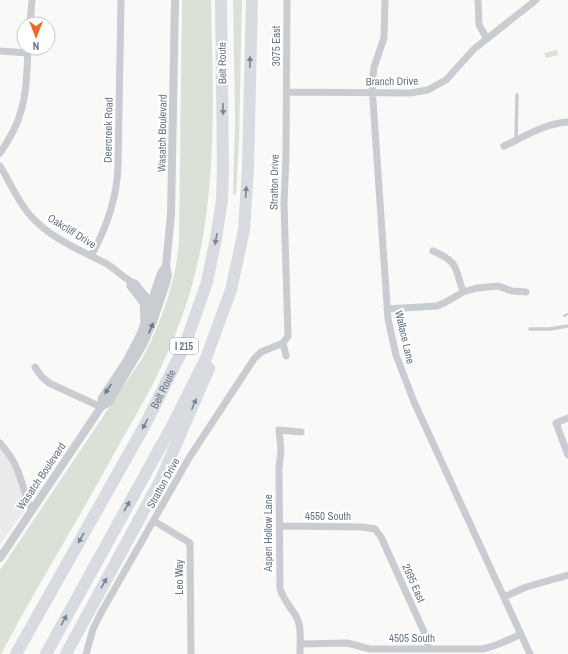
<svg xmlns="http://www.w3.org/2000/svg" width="568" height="654" font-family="'Archivo Narrow',sans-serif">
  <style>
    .built { fill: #eaebea }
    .green { fill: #dae2d8 }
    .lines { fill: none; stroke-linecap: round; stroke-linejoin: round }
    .stream { stroke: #c1cbd1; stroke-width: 2 }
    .service { stroke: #c9ccd0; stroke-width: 3.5 }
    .minor { stroke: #c9ccd0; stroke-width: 7 }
    .tertiary { stroke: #c9ccd0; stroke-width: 8 }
    .motorway { stroke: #d8dbe0; stroke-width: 12 }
    .oneway { fill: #788597 }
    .oneway2 { fill: #6c7a8e }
    .labels { text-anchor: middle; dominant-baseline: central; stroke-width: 4; stroke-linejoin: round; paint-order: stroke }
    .shield { fill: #fff; stroke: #959fad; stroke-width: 1 }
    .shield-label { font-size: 10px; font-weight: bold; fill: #67768a }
    .street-label { font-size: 11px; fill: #67768a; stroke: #fff }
  </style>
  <rect width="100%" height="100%" fill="#f9faf7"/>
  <path class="built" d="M 0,441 L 11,452 L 32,501 L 0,544 Z"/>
  <path class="green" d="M 182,0 L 211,0 C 213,86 217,173 199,257 C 190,300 174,341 155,380 C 144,402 131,423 119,445 C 81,515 39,583 1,654 L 0,654 L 0,570 L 143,357 C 161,322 176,282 179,242 Z
    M 233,0 L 242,0 L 239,142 L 236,194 L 233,195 L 235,119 Z
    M 557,50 L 558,55 L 546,58 L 544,53 Z"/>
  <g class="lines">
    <path class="stream" d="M 564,316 L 568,314"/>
    <path class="service" d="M 516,140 L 517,95
      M 530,329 L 550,329 L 568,326"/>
    <path class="minor" d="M 385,0 L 384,38 L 374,67 L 372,86 L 388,319 L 396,355 L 414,402 L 530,654
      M 478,0 L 479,25 L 487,39
      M 30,24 L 32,0
      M 0,51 L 28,53
      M 287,92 L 410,93 L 428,90 L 446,80 L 474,49 L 536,0
      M 504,146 C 524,137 546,123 568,122
      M 0,153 C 9,140 17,126 21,111 C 27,91 27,69 28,48
      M 0,166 C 10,182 17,200 29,214 C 49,238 80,250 107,264 C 114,268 128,282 135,283 L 153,305
      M 433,251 C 459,262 455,268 463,292
      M 91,256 C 107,227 117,199 118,166 L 121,0
      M 130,282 L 130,286 L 143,303 L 144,320
      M 387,309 L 437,306 L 446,302 L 463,292 L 477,288 L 498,286 L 512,291 L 526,292
      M 283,343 L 286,356
      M 35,367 L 41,376 L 49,383 L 101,407
      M 568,418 L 556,423 L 568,455
      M 0,443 C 7,451 13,459 17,469 C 23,483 25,497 32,510
      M 154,521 L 190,543 L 191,654
      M 280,526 L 363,527 L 375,529 L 381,537 L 424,632 L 429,649
      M 504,597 L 526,587 L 568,575
      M 300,644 L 347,643 L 370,649 L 482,649 C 496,647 508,640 521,634
      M 86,654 L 93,629 L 101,613 L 189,458 L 254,359 L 261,352 L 283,343 L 288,336 L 284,204 L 286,156 L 287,0
      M 300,654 C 300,642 302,627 296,616 C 290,607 284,600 280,589 L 279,467 L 281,451 L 279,430 L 301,432"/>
    <path class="tertiary" d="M 101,407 L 102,398 L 126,362 L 141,333 L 161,273 L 166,266
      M 0,558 L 101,407 L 109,402 L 143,345 L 153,322 L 166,283 L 168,275 L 166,266 L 171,214 L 175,0"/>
    <g class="motorway">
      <path id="s1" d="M 16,654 L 145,425 L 185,345 L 207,282 L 216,238 L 222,200 L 223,169 L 221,0"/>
      <path d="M 46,654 L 172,426 L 206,358 L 231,290 L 244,230 L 248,167 L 252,0"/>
      <path d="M 66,654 L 161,479 L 209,368"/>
    </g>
  </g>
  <defs><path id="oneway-solid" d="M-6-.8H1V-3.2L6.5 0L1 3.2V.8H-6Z"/></defs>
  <g class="oneway">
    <use href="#oneway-solid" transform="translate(250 62) rotate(-89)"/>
    <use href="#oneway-solid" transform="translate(223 109) rotate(89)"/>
    <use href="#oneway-solid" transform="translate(246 192) rotate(-86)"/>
    <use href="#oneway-solid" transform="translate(216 239) rotate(100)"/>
    <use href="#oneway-solid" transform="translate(194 404) rotate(-67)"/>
    <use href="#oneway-solid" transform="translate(145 424) rotate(118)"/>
    <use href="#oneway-solid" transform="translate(127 506) rotate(-61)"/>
    <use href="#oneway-solid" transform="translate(81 538) rotate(119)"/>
    <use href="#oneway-solid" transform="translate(104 583) rotate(-61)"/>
    <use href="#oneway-solid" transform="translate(64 620) rotate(-61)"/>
  </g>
  <g class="oneway2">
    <use href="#oneway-solid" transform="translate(151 328) rotate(-67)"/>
    <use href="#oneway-solid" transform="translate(108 389) rotate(123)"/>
  </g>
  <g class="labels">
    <rect class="shield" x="170" y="338" width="28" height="16" rx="3"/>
    <g class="shield-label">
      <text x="184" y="346">I 215</text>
    </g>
    <g class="street-label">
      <text transform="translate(276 46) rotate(-90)">3075 East</text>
      <text transform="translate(222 63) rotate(-91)">Belt Route</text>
      <text transform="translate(392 81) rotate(-1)">Branch Drive</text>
      <text transform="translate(108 130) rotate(-89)">Deercreek Road</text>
      <text transform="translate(162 133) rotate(-89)">Wasatch Boulevard</text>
      <text transform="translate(274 182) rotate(-89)">Stratton Drive</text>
      <text transform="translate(72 231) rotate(32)">Oakcliff Drive</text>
      <text transform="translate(405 337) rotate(77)">Wallace Lane</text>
      <text stroke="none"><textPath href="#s1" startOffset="303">Belt Route</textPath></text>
      <text transform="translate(41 476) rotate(-56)">Wasatch Boulevard</text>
      <text transform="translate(163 483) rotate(-61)">Stratton Drive</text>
      <text x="328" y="516">4550 South</text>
      <text transform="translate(268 533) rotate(-90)">Aspen Hollow Lane</text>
      <text transform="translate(179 577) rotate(-90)">Leo Way</text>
      <text transform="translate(414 583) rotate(66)">2995 East</text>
      <text x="412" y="638">4505 South</text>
    </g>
  </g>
  <g transform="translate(36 36) rotate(180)"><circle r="19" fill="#ffffff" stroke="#c2c8d0"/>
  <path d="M0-3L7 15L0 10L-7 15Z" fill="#ee6923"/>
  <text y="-6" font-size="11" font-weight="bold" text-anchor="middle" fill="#67768a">N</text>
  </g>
</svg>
